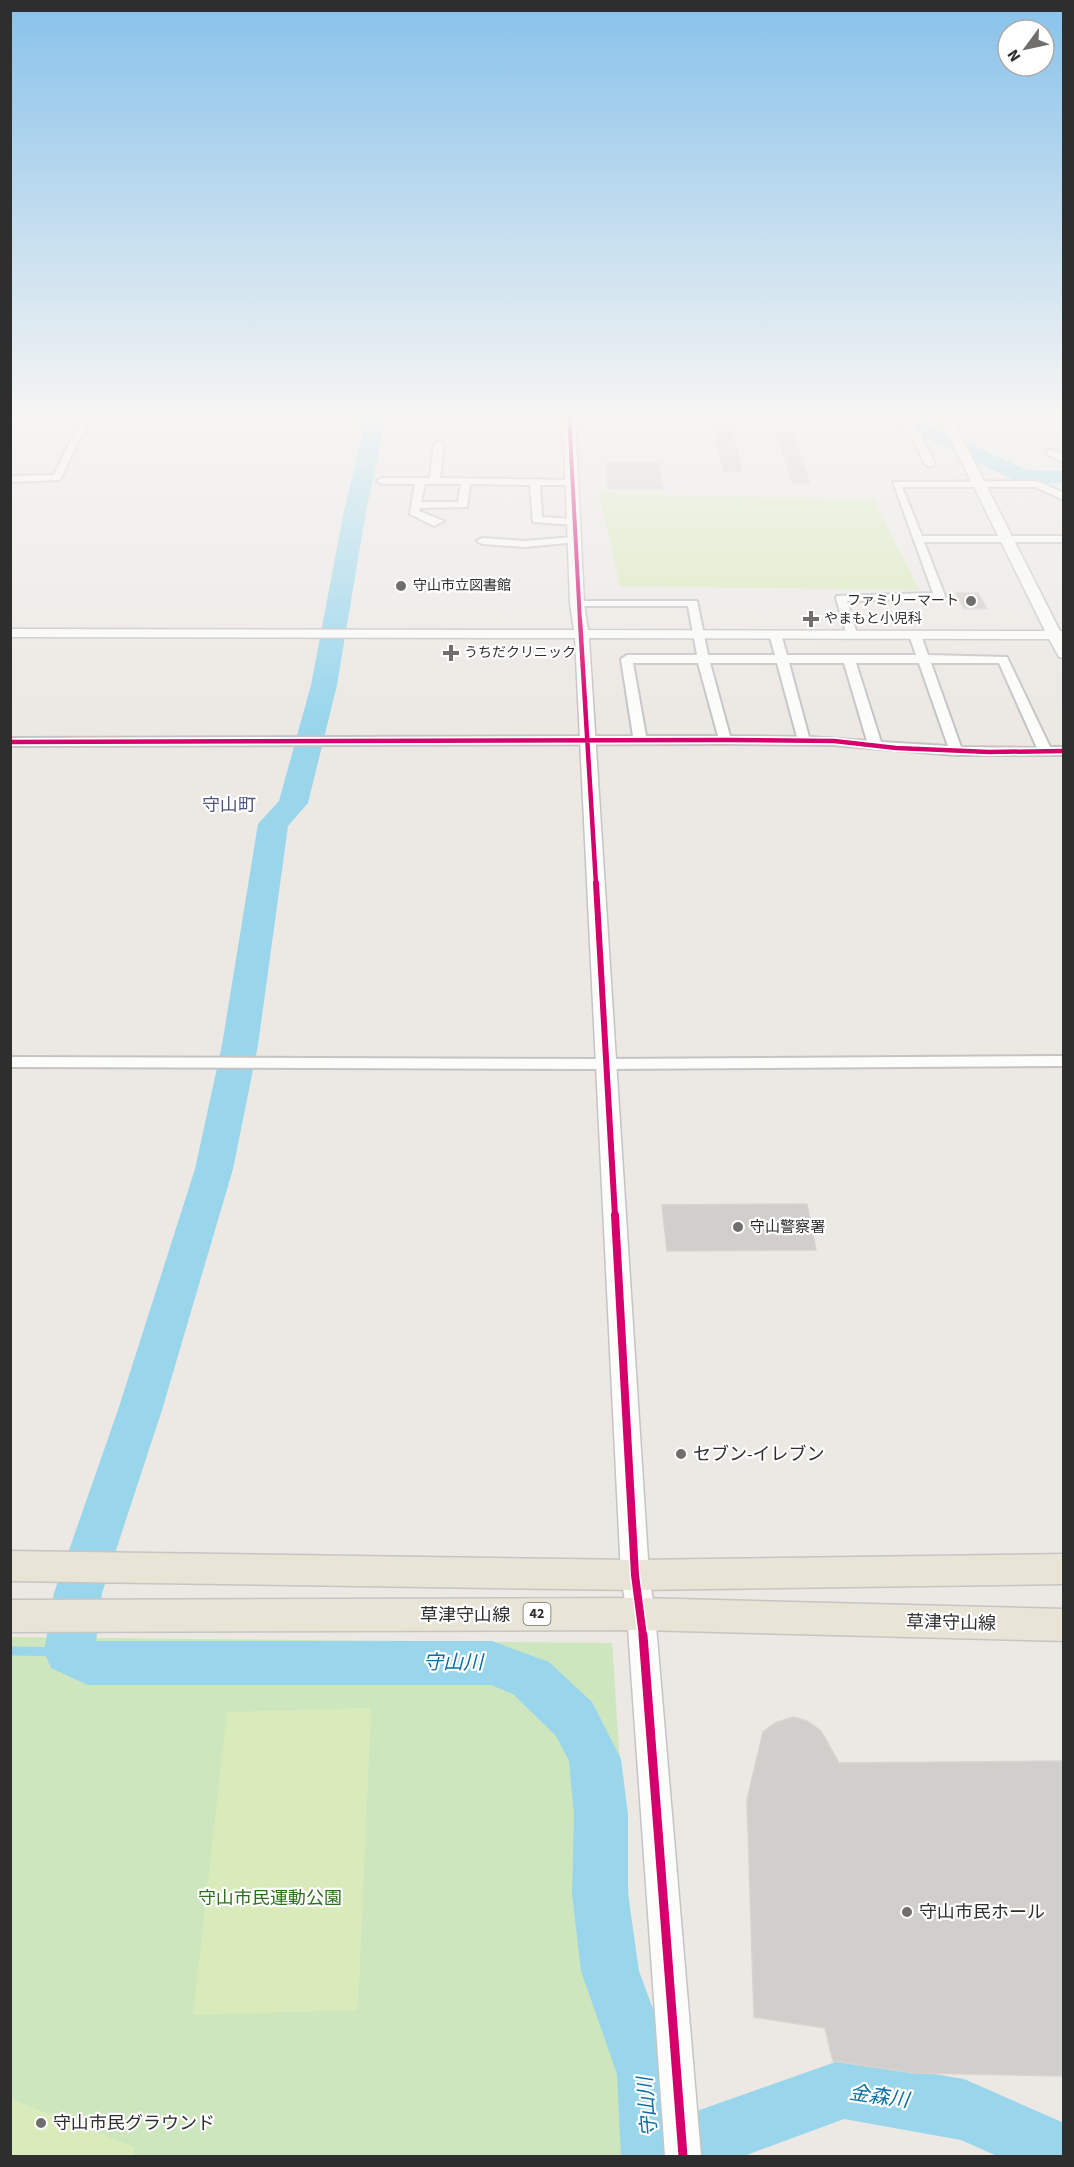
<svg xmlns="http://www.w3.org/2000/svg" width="1074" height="2167" font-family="'Source Sans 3','Noto Sans JP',sans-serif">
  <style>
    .green { fill: #cee6be }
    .pitch { fill: #d9eabb }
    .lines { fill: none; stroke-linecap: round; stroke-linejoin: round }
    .stream { stroke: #99d6ec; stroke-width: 9 }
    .river { fill: #99d6ec; fill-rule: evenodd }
    .building { fill: #d1cecb; stroke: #d7d4d0; stroke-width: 1.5 }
    .minor-casing { stroke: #c5c4c5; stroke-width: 4 }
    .tertiary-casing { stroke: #c5c4c5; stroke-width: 3 }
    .secondary-casing { stroke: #c5c4c5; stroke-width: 3 }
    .primary-casing { stroke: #c6c5c4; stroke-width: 3 }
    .minor { fill: #fcfcfb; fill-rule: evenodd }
    .tertiary { fill: #fcfcfb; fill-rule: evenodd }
    .secondary { fill: #fcfcfb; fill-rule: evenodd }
    .primary { fill: #e8e4d6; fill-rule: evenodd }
    .cycleway-far4-casing { stroke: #fff; stroke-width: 6 }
    .cycleway-far3-casing { stroke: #fff; stroke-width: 8 }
    .cycleway-far2-casing { stroke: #fff; stroke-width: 10 }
    .cycleway-far1-casing { stroke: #fff; stroke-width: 11 }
    .cycleway-casing { stroke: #fff; stroke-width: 13 }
    .cycleway-far4 { stroke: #d6006c; stroke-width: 4 }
    .cycleway-far3 { stroke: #d6006c; stroke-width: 4.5 }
    .cycleway-far2 { stroke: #d6006c; stroke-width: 6 }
    .cycleway-far1 { stroke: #d6006c; stroke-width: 8 }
    .cycleway { stroke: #d6006c; stroke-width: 9 }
    .poi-dot { fill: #706f6e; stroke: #fff; stroke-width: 2 }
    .labels { text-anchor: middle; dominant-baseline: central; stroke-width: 4.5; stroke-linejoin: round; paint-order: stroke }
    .far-poi-label { font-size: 14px; fill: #2e2e2e; stroke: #fff; text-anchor: start }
    .shield { fill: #fff; stroke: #6d6d6d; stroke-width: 1.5 }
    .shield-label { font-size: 14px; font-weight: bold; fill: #2e2e2e }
    .poi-label { font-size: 15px; fill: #2e2e2e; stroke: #fff; text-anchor: start }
    .quarter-label { font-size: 18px; fill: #4d5680; stroke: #fff }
    .near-poi-label { font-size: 18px; fill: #2e2e2e; stroke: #fff; text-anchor: start }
    .near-street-label { font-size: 18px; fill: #2e2e2e; stroke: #fff }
    .near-park-label { font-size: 18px; fill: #2c6e1b; stroke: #fff }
    .near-water-label { font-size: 20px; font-style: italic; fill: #0d6fa3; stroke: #fff }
  </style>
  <rect width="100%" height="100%" fill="#ece8e4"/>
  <path class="green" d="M 11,1637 L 612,1643 L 646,2156 L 11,2156 Z"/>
  <path class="pitch" d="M 599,493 L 874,500 L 919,590 L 620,586 Z
    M 371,1708 L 358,2010 L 193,2015 L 227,1712 Z
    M 11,2099 L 134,2147 L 134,2156 L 11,2156 Z"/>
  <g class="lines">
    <path class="stream" d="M 10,1651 L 69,1652"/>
    <path class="river" d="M 361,414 L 381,414 L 383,434 L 366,511 L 337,685 L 308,803 L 288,826 L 258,1045 L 233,1169 L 162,1410 L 102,1593 L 96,1641 L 492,1641 L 549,1662 L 592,1702 L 621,1759 L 628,1815 L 628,1894 L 639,1971 L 677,2074 L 680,2117 L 844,2059 L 964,2079 L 1064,2123 L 1064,2156 L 997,2156 L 961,2140 L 844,2119 L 744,2156 L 621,2156 L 617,2074 L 581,1971 L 572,1894 L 574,1815 L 569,1761 L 556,1736 L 513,1694 L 491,1685 L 88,1685 L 51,1668 L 44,1652 L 54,1593 L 118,1410 L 195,1169 L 222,1045 L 258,824 L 279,801 L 311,685 L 344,511 L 363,434 Z
      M 900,414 L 920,414 L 931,426 L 1027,470 L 1064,471 L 1064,483 L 1033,484 L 1012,479 L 917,434 Z"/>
  </g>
  <path class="building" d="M 712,424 L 731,424 L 742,472 L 724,472 Z
    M 777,433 L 794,433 L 810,483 L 792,483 Z
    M 606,463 L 659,463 L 663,489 L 608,489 Z
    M 956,593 L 978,593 L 987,609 L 964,609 Z
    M 807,1204 L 816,1250 L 667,1251 L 662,1205 Z
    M 793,1717 L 807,1721 L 821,1731 L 839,1763 L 1064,1761 L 1064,2076 L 914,2073 L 833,2061 L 825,2028 L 754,2017 L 747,1800 L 763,1732 L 775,1723 Z"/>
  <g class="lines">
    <g class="minor-casing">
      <path id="minor" d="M 84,414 L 92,414 L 60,480 L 10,482 L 10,476 L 54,475 Z
        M 841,414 L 1064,414 L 1064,415 L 907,420 L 922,437 L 935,464 L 930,467 L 925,464 L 910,433 L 895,420 L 861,421 Z
        M 439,442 L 444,445 L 440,478 L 575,480 L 577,482 L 572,485 L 540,485 L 542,517 L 574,519 L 579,522 L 574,525 L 533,522 L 530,485 L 470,484 L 467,507 L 420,508 L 419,511 L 444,521 L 434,526 L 410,514 L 415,484 L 382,484 L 377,481 L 382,478 L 430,478 L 434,445 ZM 425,484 L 461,484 L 458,502 L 421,502 Z
        M 1047,450 L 1053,450 L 1064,456 L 1064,463 L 1047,454 Z
        M 1037,481 L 1064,493 L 1064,500 L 1035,487 L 902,487 L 922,536 L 1064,536 L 1064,542 L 924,542 L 945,596 L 944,598 L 847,601 L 857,634 L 847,636 L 836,598 L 837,596 L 933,593 L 893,482 Z
        M 574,537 L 579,540 L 578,542 L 524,547 L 482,544 L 477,541 L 482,538 L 524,541 Z
        M 573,601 L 697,601 L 708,655 L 775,655 L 769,634 L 775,631 L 781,634 L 787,655 L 916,655 L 909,635 L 915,632 L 921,635 L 928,655 L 1007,657 L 1050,747 L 1064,747 L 1064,755 L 956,755 L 834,745 L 725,744 L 10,746 L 10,738 L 633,736 L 621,659 L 627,655 L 697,655 L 688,606 L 577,606 L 571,603 ZM 633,663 L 698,663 L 718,736 L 646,736 ZM 710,663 L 777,663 L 797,737 L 730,736 ZM 789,663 L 844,663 L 867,741 L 809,737 ZM 856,663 L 919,663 L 948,746 L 881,742 ZM 931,663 L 999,663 L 1037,748 L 961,747 Z
        M 1064,1056 L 1064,1066 L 605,1069 L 10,1067 L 10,1057 L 605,1059 Z"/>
    </g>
    <g class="tertiary-casing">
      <path id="tertiary" d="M 563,414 L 575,414 L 584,603 L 588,630 L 1045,631 L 938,414 L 950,414 L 1060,631 L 1064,631 L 1064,658 L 1059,657 L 1049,639 L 589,638 L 649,1575 L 655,1614 L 701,2156 L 665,2156 L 627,1614 L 621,1575 L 575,638 L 10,637 L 10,629 L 574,630 L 570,603 Z"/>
    </g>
    <g class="secondary-casing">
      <path id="secondary" d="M 1053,414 L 1064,414 L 1064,421 Z"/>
    </g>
    <g class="primary-casing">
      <path id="primary" d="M 10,1551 L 635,1560 L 1064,1554 L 1064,1584 L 635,1590 L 10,1581 Z
        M 641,1598 L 1064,1609 L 1064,1641 L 641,1630 L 10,1632 L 10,1600 Z"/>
    </g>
    <use href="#minor" class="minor"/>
    <use href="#tertiary" class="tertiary"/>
    <use href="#secondary" class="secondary"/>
    <use href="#primary" class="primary"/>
    <g class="cycleway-far4-casing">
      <path id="cycleway-far4" d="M 569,414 L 580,622"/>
    </g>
    <g class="cycleway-far3-casing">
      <path id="cycleway-far3" d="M 580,620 L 596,884
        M 10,742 L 725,740 L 834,741 L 896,748 L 989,752 L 1064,751"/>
    </g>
    <g class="cycleway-far2-casing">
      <path id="cycleway-far2" d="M 596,883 L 615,1216"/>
    </g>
    <g class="cycleway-far1-casing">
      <path id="cycleway-far1" d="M 615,1215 L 635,1575 L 643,1636"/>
    </g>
    <g class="cycleway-casing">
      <path id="cycleway" d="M 643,1635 L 683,2156"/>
    </g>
    <use href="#cycleway-far4" class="cycleway-far4"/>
    <use href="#cycleway-far3" class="cycleway-far3"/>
    <use href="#cycleway-far2" class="cycleway-far2"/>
    <use href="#cycleway-far1" class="cycleway-far1"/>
    <use href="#cycleway" class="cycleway"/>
  </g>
  <linearGradient id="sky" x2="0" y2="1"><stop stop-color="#88c2ea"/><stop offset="0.58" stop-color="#f6f5f3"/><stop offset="1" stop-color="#f6f5f3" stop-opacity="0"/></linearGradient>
  <rect width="1074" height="717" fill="url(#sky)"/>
  <g class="poi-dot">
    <circle cx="401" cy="586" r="6"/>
    <circle cx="971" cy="601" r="6"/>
    <path d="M808 610h6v6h6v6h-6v6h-6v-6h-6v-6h6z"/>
    <path d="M448 644h6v6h6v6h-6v6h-6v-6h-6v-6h6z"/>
    <circle cx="738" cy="1227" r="6"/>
    <circle cx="681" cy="1454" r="6"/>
    <circle cx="907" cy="1912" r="6"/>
    <circle cx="41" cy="2123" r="6"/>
  </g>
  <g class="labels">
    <g class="far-poi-label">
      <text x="413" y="586">守山市立図書館</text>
      <text x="959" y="601" text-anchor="end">ファミリーマート</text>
      <text x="824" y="619">やまもと小児科</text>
      <text x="464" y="653">うちだクリニック</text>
    </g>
    <rect class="shield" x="523.5" y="1603" width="27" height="22" rx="4.5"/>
    <g class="shield-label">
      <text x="537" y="1614">42</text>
    </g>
    <g class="poi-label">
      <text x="750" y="1227">守山警察署</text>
    </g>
    <g class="quarter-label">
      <text x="229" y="805">守山町</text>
    </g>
    <g class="near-poi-label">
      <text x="693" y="1454">セブン-イレブン</text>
      <text x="919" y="1912">守山市民ホール</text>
      <text x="53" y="2123">守山市民グラウンド</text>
    </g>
    <g class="near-street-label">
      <text x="465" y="1615">草津守山線</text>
      <text transform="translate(951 1623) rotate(1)">草津守山線</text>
    </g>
    <g class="near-park-label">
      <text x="270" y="1898">守山市民運動公園</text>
    </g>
    <g class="near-water-label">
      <text x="453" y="1663">守山川</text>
      <text transform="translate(879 2097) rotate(8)">金森川</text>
      <text transform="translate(648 2107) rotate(-95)">守山川</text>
    </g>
  </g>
  <rect width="1074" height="2167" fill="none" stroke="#2e2e2e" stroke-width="24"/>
  <g transform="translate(1026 48) rotate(237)"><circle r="28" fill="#ffffff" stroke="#ababab" stroke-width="1.5"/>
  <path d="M0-4.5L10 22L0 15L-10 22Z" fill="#706f6e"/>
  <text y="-9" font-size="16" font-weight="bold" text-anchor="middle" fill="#2e2e2e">N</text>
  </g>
</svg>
